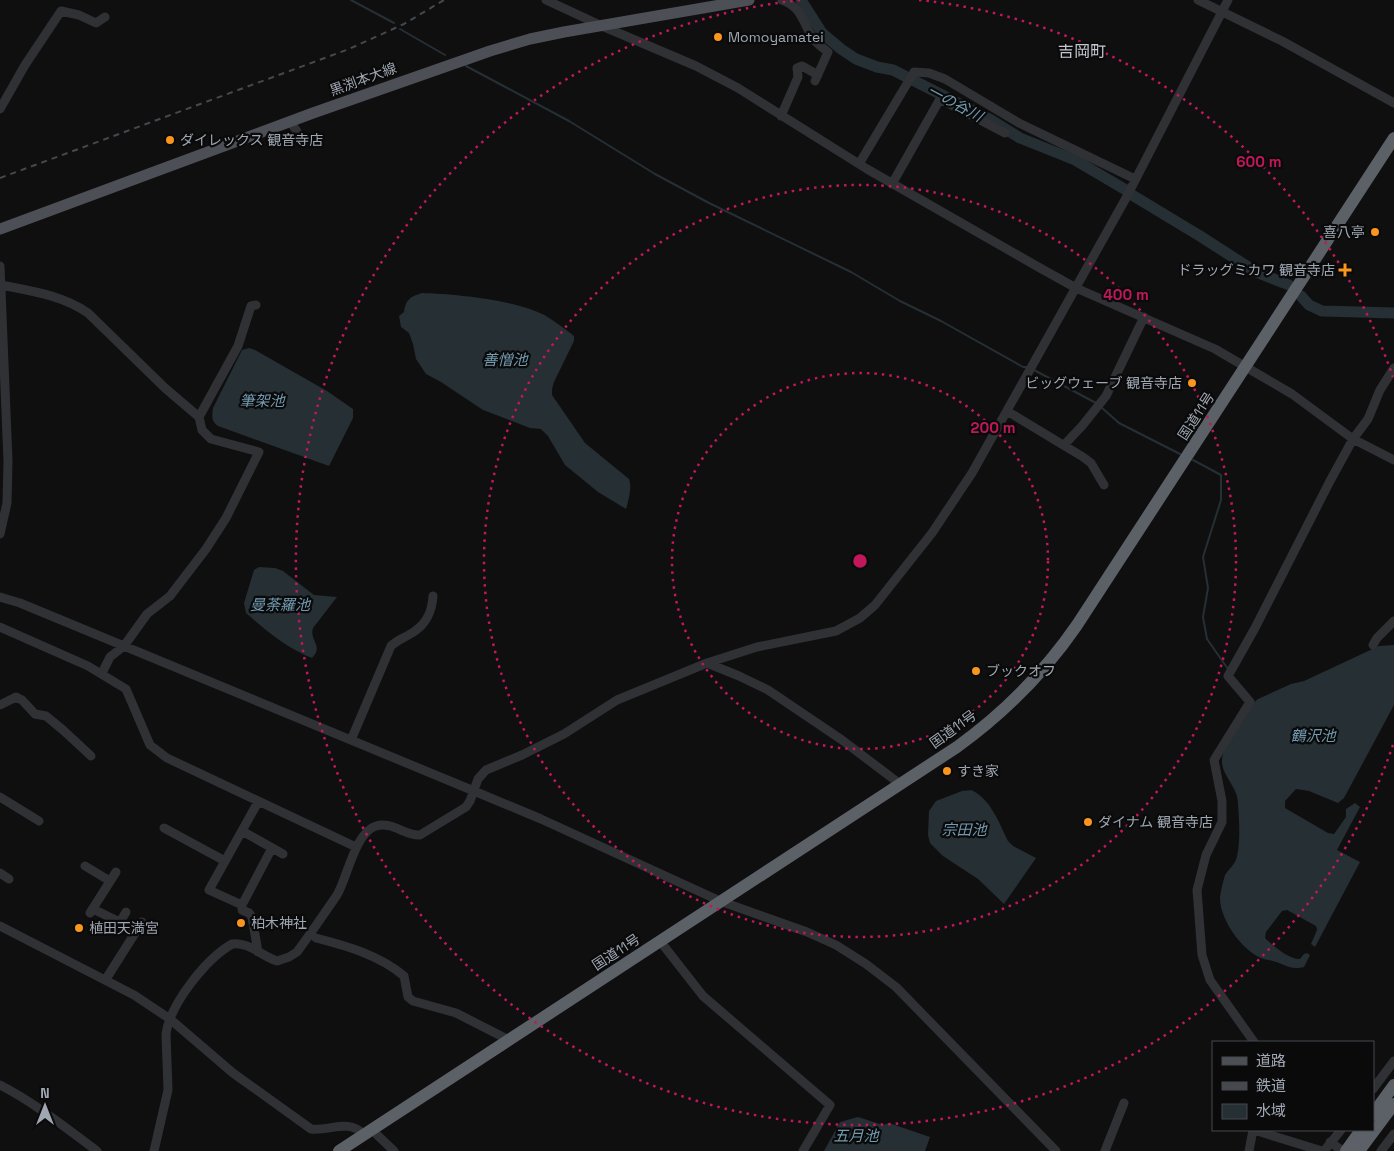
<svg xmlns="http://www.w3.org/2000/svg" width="1394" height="1151" font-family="'Space Grotesk','Noto Sans JP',sans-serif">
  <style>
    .water { fill: #252f34 }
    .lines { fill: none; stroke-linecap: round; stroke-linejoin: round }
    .stream { stroke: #252f34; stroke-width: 2 }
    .river { stroke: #252f34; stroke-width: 11 }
    .minor { stroke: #303135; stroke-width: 9 }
    .major { stroke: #4c4f55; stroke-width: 11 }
    .highway { stroke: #5c6067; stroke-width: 12 }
    .rail { stroke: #45484d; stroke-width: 2; stroke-dasharray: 6 5; stroke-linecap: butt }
    .ring { fill: none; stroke: #c2185b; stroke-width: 2.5; stroke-dasharray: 2.5 5 }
    .poi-dot { fill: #fa951d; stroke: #0a0a0b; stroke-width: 2 }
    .labels { text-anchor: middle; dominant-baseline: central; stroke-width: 4.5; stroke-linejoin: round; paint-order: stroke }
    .poi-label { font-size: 14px; fill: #9fa7b2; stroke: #0a0a0b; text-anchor: start }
    .street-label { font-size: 14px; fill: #9fa7b2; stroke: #0a0a0b }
    .water-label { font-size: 15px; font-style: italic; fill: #739bb0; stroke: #0a0a0b }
    .quarter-label { font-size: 16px; fill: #c0c6ce; stroke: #0a0a0b }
    .centre { fill: #c2185b; stroke: #0a0a0b; stroke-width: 2.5 }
    .ring-label { font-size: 15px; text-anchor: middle; font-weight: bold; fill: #c2185b; stroke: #0a0a0b; stroke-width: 4.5; stroke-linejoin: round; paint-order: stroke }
  </style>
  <rect width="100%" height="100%" fill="#0f0f10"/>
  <path class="water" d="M 422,293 C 455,294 518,300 546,316 C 556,322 565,329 574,336 L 574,341 L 554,382 L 552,389 L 552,395 L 585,443 L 629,479 C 632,488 629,499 626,509 L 598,492 L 565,465 L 548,436 L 541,429 L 530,428 L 483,410 L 441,382 L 426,374 L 416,359 L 413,344 L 409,333 L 401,327 L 399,316 L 404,312 C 406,299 410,297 422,293 Z
    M 249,348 L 255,350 L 327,391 L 353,409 L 353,418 L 329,466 L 218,426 C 211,421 212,416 213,408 L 242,350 Z
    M 259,567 L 275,568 L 283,571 L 314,595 L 337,597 L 313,628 C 309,640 324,646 312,658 C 288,649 265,630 246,613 L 244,603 L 254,570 Z
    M 1394,645 L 1394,705 L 1344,798 L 1338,803 L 1309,791 L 1296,789 L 1285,801 L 1285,808 L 1328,833 L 1334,834 L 1346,817 L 1346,809 L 1355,803 L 1360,807 L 1337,850 L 1360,862 L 1315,947 L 1311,944 L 1317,930 L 1316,926 L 1287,910 L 1282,911 L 1266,932 L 1265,938 C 1272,945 1290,960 1300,959 L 1304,954 L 1307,953 L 1310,955 L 1304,967 C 1288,971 1282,962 1268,960 C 1246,957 1219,920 1220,897 C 1221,891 1223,881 1225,875 C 1228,870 1233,866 1236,860 C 1241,844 1239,819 1238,803 C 1238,785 1217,773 1223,754 C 1224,750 1228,745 1230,741 C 1237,729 1244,717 1251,705 L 1258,699 L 1291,684 L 1304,681 L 1379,646 Z
    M 971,790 C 991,799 999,823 1008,841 L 1013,846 L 1036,858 L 1004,904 L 978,879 L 943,856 L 930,843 L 928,835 L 929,811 L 936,801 L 962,791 Z
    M 858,1117 L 883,1125 L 889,1123 L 930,1137 L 925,1151 L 824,1151 L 840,1122 Z"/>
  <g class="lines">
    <path class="stream" d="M 351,0 L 394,23
      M 400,29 L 445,55
      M 466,66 L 569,121 L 655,174 L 709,203 L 851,272 L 900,301 L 941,321 L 1023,367 L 1027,367
      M 1034,370 L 1096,403
      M 1101,407 L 1119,423 L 1180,454
      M 1193,460 L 1221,475 L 1221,500 L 1203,557 L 1208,588 L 1203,617 L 1207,639 L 1228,669"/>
    <path class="river" d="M 801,0 L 822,33 L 841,49 L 856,59 L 877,67 L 893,70 L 991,120 L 1020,138 L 1075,160 L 1126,190
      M 1132,195 L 1200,236 L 1256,272 L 1289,285
      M 1301,296 L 1309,305 L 1322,311 L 1394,313"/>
    <path class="minor" d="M 546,0 L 602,26 L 696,66 L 738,88 L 867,169 L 1040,268 L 1076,288 L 1215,349 L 1292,394 L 1353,439 L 1394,460
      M 782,0 C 804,8 803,26 815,41 C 819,45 824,49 828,52 L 815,81
      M 1198,0 L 1282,41 L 1394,103
      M 0,109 L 25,65 L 61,11 L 79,15 L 96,23 L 105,17
      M 781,116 L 798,77 L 797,68 L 802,66 L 818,75
      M 290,121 L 304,142
      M 859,164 L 914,72 L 929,73 L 945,79 L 1019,123 L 1135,179
      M 892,184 L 940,99 L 1005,133
      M 0,266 L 8,461 L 7,503 L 0,534
      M 1,285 C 31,291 62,295 88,313 L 165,388 L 199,417 L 202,430 L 211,439 L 259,452 L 226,518 L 206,549 L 170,596 L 147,614 L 124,646 L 110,657 L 102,673
      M 1007,411 L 1083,457 L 1091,463 L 1104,485
      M 199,417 L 238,346 L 251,306 L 256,305
      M 1064,445 L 1082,426 L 1106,396 L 1144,317
      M 0,597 L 20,603 L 474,791 L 541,819 L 720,901 L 807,932 L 836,945 L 866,964 L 896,987 L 1056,1151
      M 0,627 L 88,666 L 126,689 L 150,745 L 167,758 L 356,847
      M 1373,645 L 1377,638 L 1394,621
      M 707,663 L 739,676 L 768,690 L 842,740 L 900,784
      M 0,705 L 16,697 L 22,700 L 35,714 L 46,716 L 63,730 L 91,756
      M 351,740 L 391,646 C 398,639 407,637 415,631 C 428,622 432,610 433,596
      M 0,797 L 39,821
      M 258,802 L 209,890 L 242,905 L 272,848
      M 164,828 L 225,861
      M 242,831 L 283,854
      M 85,866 L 110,881
      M 0,873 L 9,879
      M 242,905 L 242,910 L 249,913 L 252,917 L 258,952
      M 93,909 L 136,930
      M 90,913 L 116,872
      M 120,922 L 126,912
      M 0,926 L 134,995 L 170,1019 L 233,1073 L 311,1129 C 332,1131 347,1118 365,1135
      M 316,938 C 347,946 379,955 404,976 L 408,997 L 413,1001 L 456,1013 L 509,1040
      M 660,941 L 703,996 L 830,1105 L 803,1151
      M 106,979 L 142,922
      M 1254,1042 L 1210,980 L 1202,955 L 1197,890 L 1206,855 L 1222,822 L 1222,801 L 1214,760 L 1250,702 L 1228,676 L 1255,628 L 1330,481 L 1353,439 L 1368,419 L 1380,390 L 1394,368
      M 0,1085 C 35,1103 66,1128 97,1151
      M 1373,1089 L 1394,1061
      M 372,1130 L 394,1151
      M 1254,1130 L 1322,1151
      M 1330,1142 L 1340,1149
      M 154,1151 L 168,1090 L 166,1034 C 170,1004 206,959 232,944 C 248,941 263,957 277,961 L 289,957 L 297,952 C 311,933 324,914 337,895 C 347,879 355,832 376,826 C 392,821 405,836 420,835 L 466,807 L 470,801 L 478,779 L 486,770 L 522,755 L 564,734 L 617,700 L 707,663 L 757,647 L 836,631 L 860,618 L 875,605 L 932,533 L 972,473 L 1126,198 L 1228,0
      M 1105,1151 L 1124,1103
      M 1249,1151 L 1253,1130
      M 1324,1151 L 1341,1130
      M 1381,1151 L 1394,1134"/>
    <path class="major" d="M 0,229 L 313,113 L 490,51 L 530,39 L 564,32 L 749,0"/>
    <path class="highway" d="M 1373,1114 L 1394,1085
      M 339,1151 L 957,747 C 1004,713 1044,673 1077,625 L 1394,138
      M 1346,1151 L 1361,1130
      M 1359,1151 L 1394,1104"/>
    <path class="rail" d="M 0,178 L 349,49 L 404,24 L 444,0"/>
  </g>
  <g class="ring">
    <circle cx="860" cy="561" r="188"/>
    <circle cx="860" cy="561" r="376"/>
    <path d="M1393 745A564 564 0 1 1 801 0M919 0A564 564 0 0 1 1393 377"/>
  </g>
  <g class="poi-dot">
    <circle cx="718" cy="37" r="5"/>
    <circle cx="170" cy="140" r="5"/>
    <circle cx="1375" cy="232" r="5"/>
    <path d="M1342.5 262.5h5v5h5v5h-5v5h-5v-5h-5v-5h5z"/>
    <circle cx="1192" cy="383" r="5"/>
    <circle cx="976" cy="671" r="5"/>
    <circle cx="947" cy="771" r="5"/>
    <circle cx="1088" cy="822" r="5"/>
    <circle cx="241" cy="923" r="5"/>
    <circle cx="79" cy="928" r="5"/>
  </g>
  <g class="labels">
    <g class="poi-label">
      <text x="728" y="37">Momoyamatei</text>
      <text x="180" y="140">ダイレックス 観音寺店</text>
      <text x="1365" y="232" text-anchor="end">喜八亭</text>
      <text x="1335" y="270" text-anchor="end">ドラッグミカワ 観音寺店</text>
      <text x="1182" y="383" text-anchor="end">ビッグウェーブ 観音寺店</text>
      <text x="986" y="671">ブックオフ</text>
      <text x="957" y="771">すき家</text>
      <text x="1098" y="822">ダイナム 観音寺店</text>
      <text x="251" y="923">柏木神社</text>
      <text x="89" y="928">植田天満宮</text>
    </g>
    <g class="street-label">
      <text transform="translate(363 79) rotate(-20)">黒渕本大線</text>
      <text transform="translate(1196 416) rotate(-57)">国道11号</text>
      <text transform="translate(953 729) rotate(-36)">国道11号</text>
      <text transform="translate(616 952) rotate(-33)">国道11号</text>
    </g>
    <g class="water-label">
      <text transform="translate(955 103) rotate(28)">一の谷川</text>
      <text x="505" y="359">善憎池</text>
      <text x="262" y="400">筆架池</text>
      <text x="280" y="604">曼荼羅池</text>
      <text x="1313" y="735">鶴沢池</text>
      <text x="964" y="829">宗田池</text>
      <text x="856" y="1135">五月池</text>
    </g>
    <g class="quarter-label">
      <text x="1082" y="51">吉岡町</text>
    </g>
  </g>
  <circle cx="860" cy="561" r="8" class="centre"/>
  <g class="ring-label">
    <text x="1259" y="167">600 m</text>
    <text x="1126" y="300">400 m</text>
    <text x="993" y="433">200 m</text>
  </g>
  <rect x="1212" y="1041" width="162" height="90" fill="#0a0a0b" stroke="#46494e"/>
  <rect x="1222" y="1057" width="25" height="8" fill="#4c4f55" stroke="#46494e"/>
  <text x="1256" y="1066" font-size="15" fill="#9fa7b2">道路</text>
  <rect x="1222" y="1082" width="25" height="8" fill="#45484d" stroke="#46494e"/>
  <text x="1256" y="1091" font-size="15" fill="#9fa7b2">鉄道</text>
  <rect x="1222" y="1104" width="25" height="15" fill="#252f34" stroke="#46494e"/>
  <text x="1256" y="1116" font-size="15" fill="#9fa7b2">水域</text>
  <g transform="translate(45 1106)" stroke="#0a0a0b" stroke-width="4" paint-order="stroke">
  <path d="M0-4L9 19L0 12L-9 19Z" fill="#9fa7b2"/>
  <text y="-8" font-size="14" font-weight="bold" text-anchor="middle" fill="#9fa7b2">N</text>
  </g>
</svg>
